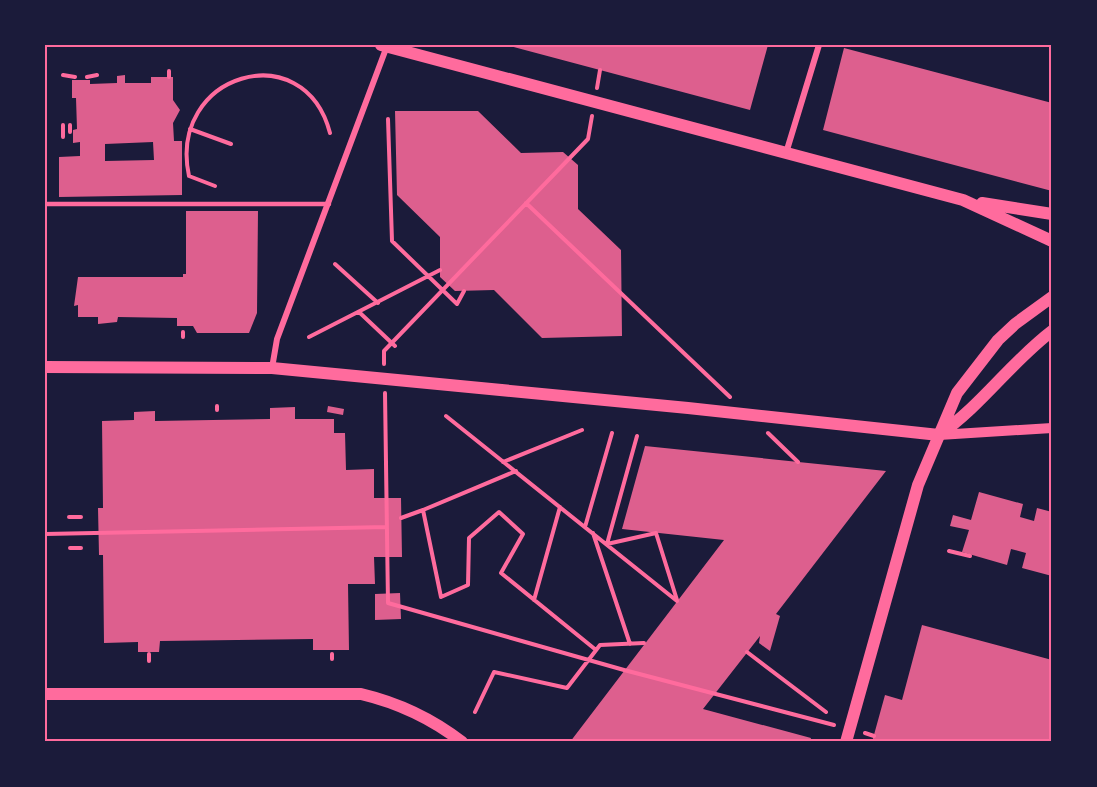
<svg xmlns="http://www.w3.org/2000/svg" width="1097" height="787" font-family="'Public Sans',sans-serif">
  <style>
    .building { fill: #dd5f8e; fill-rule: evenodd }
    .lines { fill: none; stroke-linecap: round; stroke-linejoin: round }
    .path { stroke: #ff6b9d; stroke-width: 4 }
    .service { stroke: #ff6b9d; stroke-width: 4.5 }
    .minor { stroke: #ff6b9d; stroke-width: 6 }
    .tertiary { stroke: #ff6b9d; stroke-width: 10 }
    .secondary { stroke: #ff6b9d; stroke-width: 12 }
    .neatline { fill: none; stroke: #ff6b9d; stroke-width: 2 }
  </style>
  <rect width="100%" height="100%" fill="#1b1b3a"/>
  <path class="building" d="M 506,45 L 768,45 L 750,110 Z
    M 844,48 L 1052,103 L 1052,191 L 823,130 Z
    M 125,75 L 125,83 L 151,83 L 151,77 L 173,77 L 173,100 L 180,110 L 173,123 L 174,141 L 182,141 L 182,195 L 59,197 L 59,157 L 80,156 L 80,142 L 73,143 L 73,130 L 77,129 L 76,98 L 72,98 L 72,80 L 90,80 L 90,84 L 117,83 L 117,76 ZM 153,142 L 154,160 L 105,161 L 105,144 Z
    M 395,111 L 478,111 L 521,153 L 563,152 L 578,165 L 578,209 L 621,250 L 622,336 L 542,338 L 494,290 L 455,291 L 440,277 L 440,237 L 397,195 Z
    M 186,211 L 258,211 L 257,313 L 249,333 L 197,333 L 193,326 L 177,326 L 177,318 L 118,317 L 117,322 L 98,324 L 98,317 L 78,317 L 78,305 L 74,306 L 78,277 L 183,277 L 183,274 L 186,274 Z
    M 328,406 L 344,409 L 343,415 L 327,412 Z
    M 295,407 L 295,419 L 334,419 L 334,433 L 345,433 L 346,470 L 374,469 L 374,498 L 401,498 L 402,557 L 374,557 L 375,584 L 348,584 L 349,650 L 313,650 L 313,639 L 160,641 L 159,652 L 138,652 L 138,642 L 104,643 L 103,555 L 99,555 L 98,508 L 103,508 L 102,421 L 134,420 L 134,412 L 155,411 L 155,421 L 270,419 L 270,408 Z
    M 645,446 L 886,471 L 776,614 L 780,616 L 770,651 L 759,643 L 760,636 L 703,709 L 811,738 L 810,742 L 570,742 L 724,540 L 622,529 Z
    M 979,492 L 1023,504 L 1020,517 L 1034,521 L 1037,508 L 1052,512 L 1052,576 L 1022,568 L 1026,553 L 1011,549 L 1007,565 L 962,552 L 969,530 L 950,526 L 953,515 L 971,520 Z
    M 400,593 L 401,619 L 375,620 L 375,594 Z
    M 922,625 L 1052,660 L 1052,742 L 872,742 L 885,695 L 902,700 Z"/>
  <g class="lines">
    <path class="path" d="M 169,71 L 169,77
      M 63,75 L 75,77
      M 87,77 L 97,75
      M 597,88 L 600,70
      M 388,119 L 392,241 L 457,304 L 464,291
      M 63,125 L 63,137
      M 70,125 L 70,132
      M 190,129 L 231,144
      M 215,186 L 189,176 C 167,74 304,33 330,133
      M 526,203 L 730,397
      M 335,264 L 378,303
      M 359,312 L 395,346
      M 183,332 L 183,337
      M 309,337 L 440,270
      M 384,364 L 384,351 L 588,139 L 592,116
      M 385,393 L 388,603 L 624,670 L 834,725
      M 217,410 L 217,406
      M 446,416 L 677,601
      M 768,433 L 798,462
      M 503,462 L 582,430
      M 516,471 L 423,510 L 441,597 L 468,585 L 469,538 L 499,512 L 523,534 L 501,573 L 596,650
      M 69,517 L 81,517
      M 401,518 L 423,510
      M 585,527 L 612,433
      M 593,533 L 630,644
      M 45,534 L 387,527
      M 607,544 L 656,533 L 677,600
      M 607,544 L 637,436
      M 70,548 L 81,548
      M 949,551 L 970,556
      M 534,600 L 560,507
      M 747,652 L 826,712
      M 149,654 L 149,661
      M 332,654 L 332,659
      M 475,712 L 494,672 L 567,688 L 600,645 L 644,643
      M 865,733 L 874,736"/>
    <path class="service" d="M 45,204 L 329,204"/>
    <path class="minor" d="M 786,153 L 819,45
      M 272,368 L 277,339 L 387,46"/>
    <path class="tertiary" d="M 939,435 L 1052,428"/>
    <path class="secondary" d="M 381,45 L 963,200 L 1052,241
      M 982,203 L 1052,214
      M 45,367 L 272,368 L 688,408 L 939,435
      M 939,435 C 983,404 1010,363 1052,331
      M 45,694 L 361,694 C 399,703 431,718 462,742
      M 846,742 L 918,485 L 957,393 L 998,340 L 1015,324 L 1052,297"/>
  </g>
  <rect width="1097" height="787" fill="none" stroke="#1b1b3a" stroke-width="93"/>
  <rect x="46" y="46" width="1004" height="694" class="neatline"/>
</svg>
